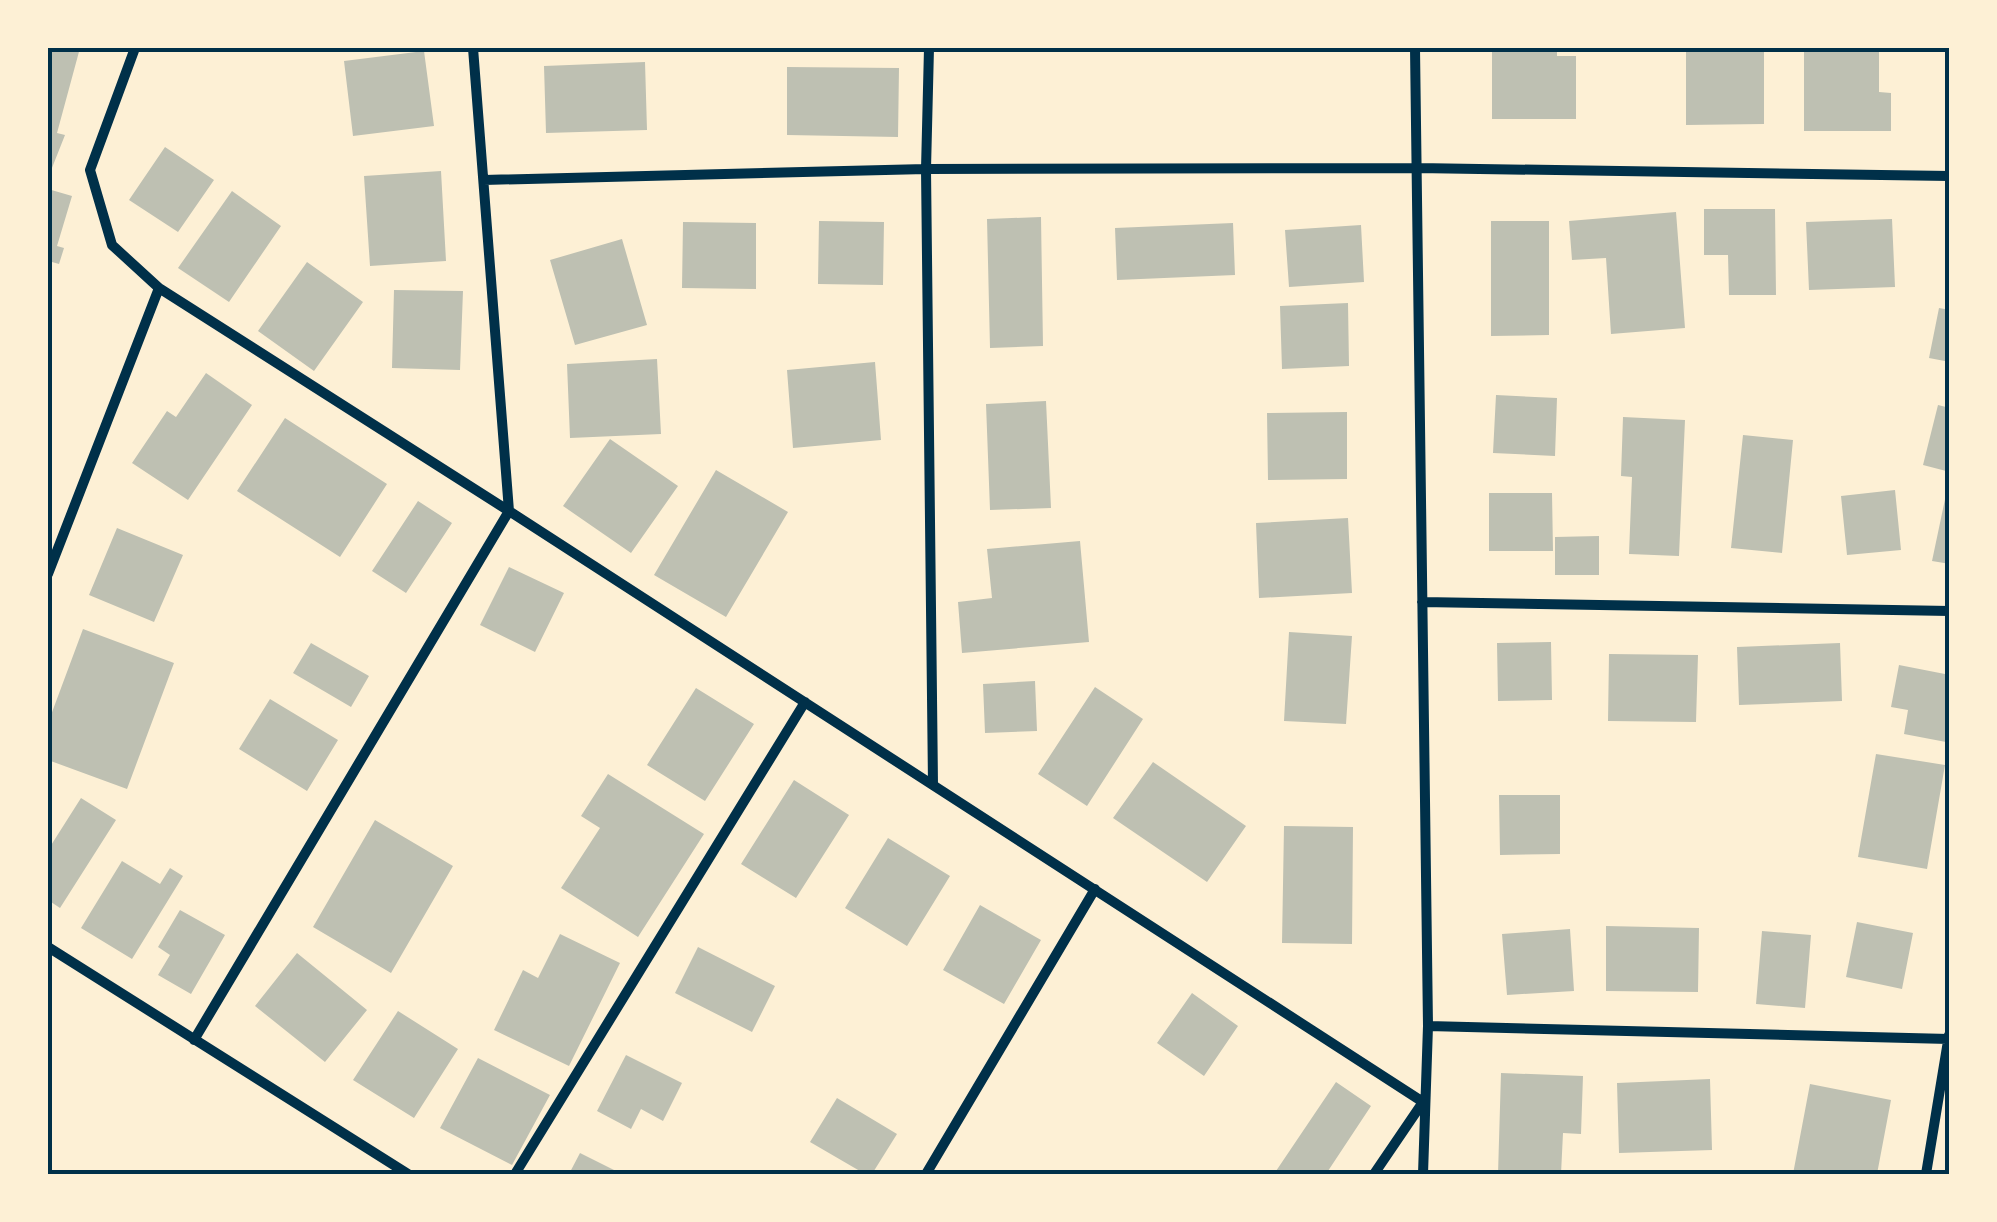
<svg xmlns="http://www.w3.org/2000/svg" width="1997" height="1222" font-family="Rubik,sans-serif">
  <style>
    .building { fill: #bec0b2 }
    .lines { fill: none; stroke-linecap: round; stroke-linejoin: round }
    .minor { stroke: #003049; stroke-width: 10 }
    .neatline { fill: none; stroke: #003049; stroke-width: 4 }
  </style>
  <rect width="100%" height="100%" fill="#fdf0d5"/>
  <path class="building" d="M 48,48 L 80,48 L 57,133 L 65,135 L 48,178 Z
    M 1492,48 L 1557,48 L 1557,56 L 1576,56 L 1576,119 L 1492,119 Z
    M 1686,48 L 1764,48 L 1764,124 L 1686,125 Z
    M 1804,49 L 1879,49 L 1879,92 L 1891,93 L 1891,131 L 1804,131 Z
    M 424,51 L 434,126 L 353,136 L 344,61 Z
    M 645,62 L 647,130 L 546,133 L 544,66 Z
    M 787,67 L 899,68 L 898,137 L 787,135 Z
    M 165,147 L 214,180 L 178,232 L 129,200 Z
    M 441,171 L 446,261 L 370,266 L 364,176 Z
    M 48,189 L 72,196 L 57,246 L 64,248 L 59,264 L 52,262 L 49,276 Z
    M 232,191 L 281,226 L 229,302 L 178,268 Z
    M 1704,209 L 1775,209 L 1776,295 L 1729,295 L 1728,255 L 1704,255 Z
    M 1676,212 L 1685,328 L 1611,334 L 1606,258 L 1572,260 L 1569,221 Z
    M 1041,217 L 1043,346 L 990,348 L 987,219 Z
    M 1892,219 L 1895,287 L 1809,290 L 1806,222 Z
    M 819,221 L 884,222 L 883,285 L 818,284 Z
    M 1491,221 L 1549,221 L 1549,335 L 1491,336 Z
    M 683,222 L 756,223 L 756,289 L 682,288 Z
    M 1233,223 L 1235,275 L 1117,280 L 1115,228 Z
    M 1361,225 L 1364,282 L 1289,287 L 1285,230 Z
    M 622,239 L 647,325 L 575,345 L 550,260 Z
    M 307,262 L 363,302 L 314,371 L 258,331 Z
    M 394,290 L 463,291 L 460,370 L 392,368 Z
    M 1348,303 L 1349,366 L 1282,369 L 1280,306 Z
    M 1939,308 L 1950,310 L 1950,362 L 1929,358 Z
    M 657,359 L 661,434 L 570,438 L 567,364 Z
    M 875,362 L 881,440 L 793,448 L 787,370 Z
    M 206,373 L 252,405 L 188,500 L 132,463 L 167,411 L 176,417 Z
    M 1496,395 L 1557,398 L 1555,456 L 1493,453 Z
    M 1046,401 L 1051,508 L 990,510 L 986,404 Z
    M 1938,405 L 1950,408 L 1950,472 L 1923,465 Z
    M 1347,412 L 1347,479 L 1268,480 L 1267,413 Z
    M 1623,417 L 1685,420 L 1679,556 L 1629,554 L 1632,477 L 1621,476 Z
    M 285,418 L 387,484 L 340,557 L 237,491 Z
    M 1743,435 L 1793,440 L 1782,553 L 1731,548 Z
    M 610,439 L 678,486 L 631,553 L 563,506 Z
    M 716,470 L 788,512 L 726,617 L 654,575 Z
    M 1948,485 L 1950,485 L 1950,564 L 1932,561 Z
    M 1895,490 L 1901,550 L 1847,555 L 1841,496 Z
    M 1489,493 L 1552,493 L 1553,551 L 1489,551 Z
    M 418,501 L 452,523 L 406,593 L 372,571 Z
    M 1348,518 L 1352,593 L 1259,598 L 1256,523 Z
    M 117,528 L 183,555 L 154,622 L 89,595 Z
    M 1599,536 L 1599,575 L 1555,575 L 1555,537 Z
    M 1080,541 L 1089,642 L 962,653 L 958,602 L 992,598 L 987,549 Z
    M 509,567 L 564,593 L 535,652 L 480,625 Z
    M 83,629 L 174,663 L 127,789 L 48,760 L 48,723 Z
    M 1289,632 L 1352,636 L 1346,724 L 1284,721 Z
    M 1551,642 L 1552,700 L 1498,701 L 1497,643 Z
    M 311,643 L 369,676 L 351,707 L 293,673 Z
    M 1840,643 L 1842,701 L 1739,705 L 1737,647 Z
    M 1609,654 L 1698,655 L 1696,722 L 1608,721 Z
    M 1899,665 L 1950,675 L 1946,742 L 1904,734 L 1908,710 L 1891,707 Z
    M 1035,681 L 1037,731 L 985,733 L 983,684 Z
    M 1095,687 L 1143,719 L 1087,806 L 1038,774 Z
    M 696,688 L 754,724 L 705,801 L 647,765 Z
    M 270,699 L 338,740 L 307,791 L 239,749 Z
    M 1876,754 L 1945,765 L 1927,869 L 1858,857 Z
    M 1153,762 L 1246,826 L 1207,882 L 1113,818 Z
    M 608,774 L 704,834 L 638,937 L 561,888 L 600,828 L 581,816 Z
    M 794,780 L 849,815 L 796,898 L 741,864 Z
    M 1499,795 L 1560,795 L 1560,854 L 1500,855 Z
    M 81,798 L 116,820 L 60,908 L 48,900 L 48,850 Z
    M 375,820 L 453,866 L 391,973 L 313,927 Z
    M 1284,826 L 1353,827 L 1352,944 L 1282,943 Z
    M 888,838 L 950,876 L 907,946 L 845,908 Z
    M 122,861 L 160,884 L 170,868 L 183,876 L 132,959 L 81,928 Z
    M 980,905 L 1041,940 L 1004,1004 L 943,970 Z
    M 180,910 L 225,935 L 191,994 L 158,975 L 170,955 L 158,947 Z
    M 1857,922 L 1913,933 L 1902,989 L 1846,977 Z
    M 1606,926 L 1699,928 L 1698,992 L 1606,991 Z
    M 1570,929 L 1574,991 L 1507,995 L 1502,934 Z
    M 1762,931 L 1811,935 L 1805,1008 L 1756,1004 Z
    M 560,934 L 620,963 L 569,1066 L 494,1030 L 523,970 L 538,978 Z
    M 698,947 L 775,986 L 752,1032 L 675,993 Z
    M 297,953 L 367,1010 L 325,1062 L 255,1006 Z
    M 1192,993 L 1238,1026 L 1204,1076 L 1157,1043 Z
    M 398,1011 L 458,1049 L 414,1118 L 353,1080 Z
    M 626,1055 L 682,1083 L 663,1121 L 641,1109 L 631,1129 L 597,1111 Z
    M 478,1058 L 550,1095 L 512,1165 L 440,1128 Z
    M 1501,1073 L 1583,1076 L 1581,1134 L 1563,1133 L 1561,1174 L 1498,1174 Z
    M 1710,1079 L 1712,1150 L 1619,1153 L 1617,1083 Z
    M 1336,1082 L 1371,1106 L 1326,1174 L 1274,1174 Z
    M 1810,1084 L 1891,1100 L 1877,1174 L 1793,1174 Z
    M 837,1098 L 897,1134 L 872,1174 L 865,1174 L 810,1142 Z
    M 580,1153 L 622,1174 L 569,1174 Z"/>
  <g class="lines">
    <path class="minor" d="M 929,48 L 926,169 L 933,785
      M 1415,48 L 1428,1026 L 1423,1174
      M 484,180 L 926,169 L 1417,168 L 1950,176
      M 159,288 L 509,511 L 1423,1102 L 1374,1174
      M 48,574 L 159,288 L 112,245 L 90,170 L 135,48
      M 1422,602 L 1950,611
      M 48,947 L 408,1174
      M 1428,1026 L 1949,1039
      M 194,1040 L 509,511 L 473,48
      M 515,1174 L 805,702
      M 926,1174 L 1095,889
      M 1926,1174 L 1949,1035"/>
  </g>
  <rect width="1997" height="1222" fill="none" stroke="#fdf0d5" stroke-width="100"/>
  <rect x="50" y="50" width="1897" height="1122" class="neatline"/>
</svg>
